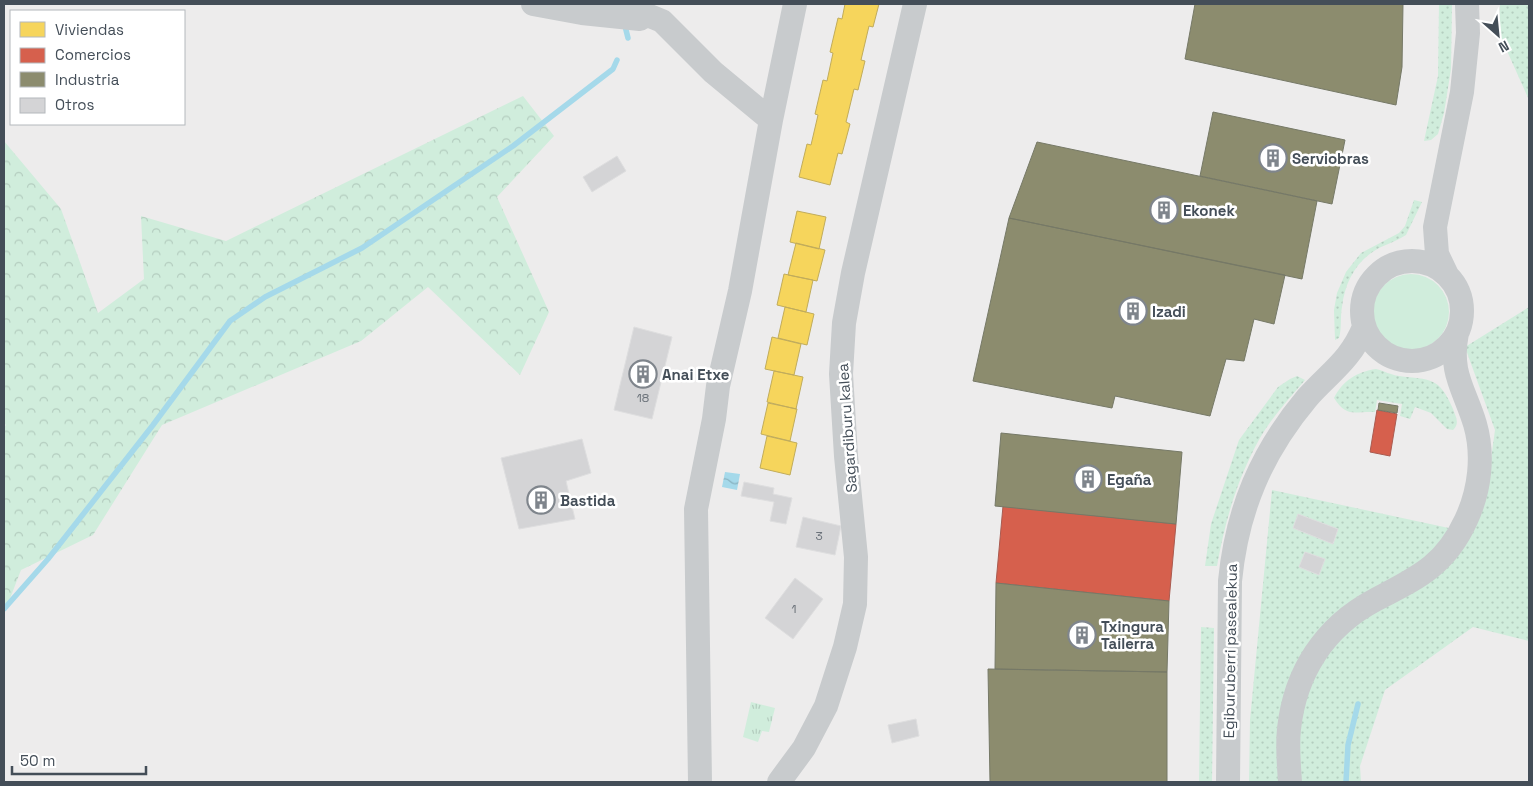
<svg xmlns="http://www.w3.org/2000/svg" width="1533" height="786" font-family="'Space Grotesk',sans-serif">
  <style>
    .grass { fill: url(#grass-dots) }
    .forest { fill: url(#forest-crowns) }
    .park { fill: url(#park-tufts) }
    .garden { fill: #d0eddc }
    .water { fill: url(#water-waves) }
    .homes { fill: #f6d55c; stroke: #c1ac5b }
    .shops { fill: #d6604d; stroke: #aa5b50 }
    .industry { fill: #8c8c6e; stroke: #767967 }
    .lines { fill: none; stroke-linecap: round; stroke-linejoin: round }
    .stream { stroke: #a5d9ea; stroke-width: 5.5 }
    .building { fill: #d4d4d6; stroke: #dededf }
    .minor { stroke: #c8cbcd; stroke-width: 24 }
    .labels { text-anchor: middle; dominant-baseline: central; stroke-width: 5; stroke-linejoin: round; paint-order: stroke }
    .number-label { font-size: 12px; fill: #6a7179 }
    .poi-label { font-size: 15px; font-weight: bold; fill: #444e58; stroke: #fff; text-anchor: start }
    .street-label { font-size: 15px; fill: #444e58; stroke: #fff }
  </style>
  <defs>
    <pattern id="grass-dots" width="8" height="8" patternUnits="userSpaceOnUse" patternTransform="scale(1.25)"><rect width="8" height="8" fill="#d0eddc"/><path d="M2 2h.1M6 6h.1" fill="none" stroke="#b4cdbf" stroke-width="1.8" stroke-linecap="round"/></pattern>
    <pattern id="forest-crowns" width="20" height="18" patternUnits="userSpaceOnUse" patternTransform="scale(1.25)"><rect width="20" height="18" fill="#d0eddc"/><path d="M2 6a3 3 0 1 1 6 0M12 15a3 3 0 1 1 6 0" fill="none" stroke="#b4cdbf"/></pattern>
    <pattern id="park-tufts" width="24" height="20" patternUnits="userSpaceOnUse" patternTransform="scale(1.25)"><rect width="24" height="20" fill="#d0eddc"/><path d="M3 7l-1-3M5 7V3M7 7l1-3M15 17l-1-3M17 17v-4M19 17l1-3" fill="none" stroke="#b4cdbf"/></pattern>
    <pattern id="water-waves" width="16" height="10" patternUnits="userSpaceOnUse" patternTransform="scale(1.25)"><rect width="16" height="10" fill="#a5d9ea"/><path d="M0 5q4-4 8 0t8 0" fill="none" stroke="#88b2c0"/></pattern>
  </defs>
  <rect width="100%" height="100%" fill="#edecec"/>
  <path class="grass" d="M 1439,4 L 1452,4 L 1451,69 L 1444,113 L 1438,134 L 1431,140 L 1424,141 L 1438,76 Z
    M 1500,4 L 1529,4 L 1529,100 L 1499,33 Z
    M 1414,200 L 1422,202 L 1406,235 C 1398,240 1390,243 1381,247 C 1357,259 1345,281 1342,307 C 1340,317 1342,328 1339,338 L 1335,340 L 1334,310 L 1337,293 L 1346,272 L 1361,253 L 1399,233 L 1405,226 Z
    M 1529,307 L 1529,641 L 1473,627 L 1385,690 L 1360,766 L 1361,782 L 1249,782 L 1250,720 L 1272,490 L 1472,533 L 1487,488 L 1495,430 L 1465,347 Z
    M 1376,369 C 1384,371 1391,375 1399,376 C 1430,380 1439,376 1453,409 C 1456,418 1460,423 1453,430 L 1447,429 L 1431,413 L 1415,407 L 1410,419 L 1400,416 L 1402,404 L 1377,400 L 1375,412 C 1353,411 1347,418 1334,398 C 1343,380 1357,372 1376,369 Z
    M 1297,376 L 1305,380 C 1289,399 1272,417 1260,438 C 1237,479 1225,521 1217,566 L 1205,566 L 1211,524 L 1239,440 L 1278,387 L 1290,379 Z
    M 1201,627 L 1214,628 L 1212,782 L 1199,782 Z"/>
  <path class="forest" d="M 523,96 L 554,136 L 497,197 L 549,312 L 520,375 L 428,287 L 361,341 L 162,425 L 93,535 L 21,570 L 4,614 L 4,427 L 6,425 L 4,423 L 4,141 L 61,209 L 98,313 L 144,279 L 141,216 L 226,241 Z"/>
  <path class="park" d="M 751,702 L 775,708 L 769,732 L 762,731 L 758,742 L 743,737 Z"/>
  <path class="garden" d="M1373 312a38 38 0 1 1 76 0a38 38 0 1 1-76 0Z"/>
  <path class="water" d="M 725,472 L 740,474 L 737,490 L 722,487 Z"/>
  <path class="homes" d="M 845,4 L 879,4 L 873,27 L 869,26 L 861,60 L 865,61 L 858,90 L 854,89 L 846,122 L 850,124 L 842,154 L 838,153 L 830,185 L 799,177 L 807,144 L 811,145 L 818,115 L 815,114 L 823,80 L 827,81 L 833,53 L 830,52 L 838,18 L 842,19 Z
    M 797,211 L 826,217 L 819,249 L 790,242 Z
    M 796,243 L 825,250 L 817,281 L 788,275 Z
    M 784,274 L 813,280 L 806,312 L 777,305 Z
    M 785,307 L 814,314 L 807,345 L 778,338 Z
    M 772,337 L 801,344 L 794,375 L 765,369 Z
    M 774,371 L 803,377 L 796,409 L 767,402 Z
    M 768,403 L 797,409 L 790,441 L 761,434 Z
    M 767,436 L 797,443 L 790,475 L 760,468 Z"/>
  <path class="shops" d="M 1377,410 L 1397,414 L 1390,456 L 1370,452 Z
    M 1003,506 L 1176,524 L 1169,601 L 996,583 Z"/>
  <path class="industry" d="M 1195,4 L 1403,4 L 1402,67 L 1396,105 L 1185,59 Z
    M 1213,112 L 1345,140 L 1332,204 L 1200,176 Z
    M 1037,142 L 1317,201 L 1302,279 L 1009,218 Z
    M 1009,218 L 1285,275 L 1274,324 L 1254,319 L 1244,361 L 1226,359 L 1210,416 L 1115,396 L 1112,408 L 973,381 Z
    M 1379,403 L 1398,406 L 1397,413 L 1378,410 Z
    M 1001,433 L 1182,452 L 1176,524 L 995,506 Z
    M 996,583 L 1169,601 L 1167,672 L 995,669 Z
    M 988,669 L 1167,672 L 1167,782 L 990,782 Z"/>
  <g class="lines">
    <path class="stream" d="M 624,22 L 628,38
      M 4,609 L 48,559 L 153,425 L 230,321 L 265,297 L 362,248 L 513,146 L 613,69 L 617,60
      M 1346,782 L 1348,745 L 1358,704"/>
  </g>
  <path class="building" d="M 617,156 L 626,171 L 592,192 L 583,177 Z
    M 634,327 L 672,337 L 652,419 L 614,410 Z
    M 582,439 L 591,473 L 566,481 L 575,519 L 519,529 L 501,458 Z
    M 744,482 L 774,488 L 773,494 L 792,498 L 786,524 L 770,521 L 774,502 L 741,496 Z
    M 1298,514 L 1338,529 L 1333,544 L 1293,528 Z
    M 803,517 L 841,526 L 835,555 L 796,547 Z
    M 1305,552 L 1325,559 L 1319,575 L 1299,567 Z
    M 795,578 L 823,599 L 793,639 L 765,618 Z
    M 916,719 L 919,736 L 892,743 L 888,725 Z"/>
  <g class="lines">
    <path class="minor" d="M 533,4 L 582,13 L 640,19
      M 620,4 L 662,21 L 713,72 L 771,120
      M1362 311a50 50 0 1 1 100 0a50 50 0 1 1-100 0Z
      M 1447,275 L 1437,254 L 1435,227 L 1462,92 L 1468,33 L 1467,4
      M 700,782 L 696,509 L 714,419 L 718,386 L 740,291 L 771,120 L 795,4
      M 779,782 L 804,748 L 826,706 L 845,647 L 855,604 L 856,557 L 846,456 L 841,374 L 844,323 L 853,273 L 915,4
      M 1228,782 L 1230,581 C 1237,510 1261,453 1307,398 C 1329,373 1351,360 1364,327
      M 1290,782 C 1289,765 1287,747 1289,729 C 1295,673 1324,627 1375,600 C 1417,578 1445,566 1466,520 C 1480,490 1484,455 1475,424 C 1464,388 1449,373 1457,333"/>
  </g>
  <defs>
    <g id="building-ring" transform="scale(1.4375)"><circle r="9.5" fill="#fff" stroke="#7f858c" stroke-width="1.5"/><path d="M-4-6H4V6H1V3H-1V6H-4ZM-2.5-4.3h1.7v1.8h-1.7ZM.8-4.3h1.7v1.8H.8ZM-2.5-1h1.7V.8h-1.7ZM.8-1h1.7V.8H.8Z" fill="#7f858c"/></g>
  </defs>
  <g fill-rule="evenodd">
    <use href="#building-ring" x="1273" y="158"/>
    <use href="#building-ring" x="1164" y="210"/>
    <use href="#building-ring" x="1133" y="311"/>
    <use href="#building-ring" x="643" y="374"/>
    <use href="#building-ring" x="1088" y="479"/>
    <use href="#building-ring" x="541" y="500"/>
    <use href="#building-ring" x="1082" y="635"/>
  </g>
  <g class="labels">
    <g class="number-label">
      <text x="643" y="398">18</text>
      <text x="819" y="536">3</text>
      <text x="794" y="609">1</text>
    </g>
    <g class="poi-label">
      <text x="1292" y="158">Serviobras</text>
      <text x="1183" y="210">Ekonek</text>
      <text x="1152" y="311">Izadi</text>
      <text x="662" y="374">Anai Etxe</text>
      <text x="1107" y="479">Egaña</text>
      <text x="560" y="500">Bastida</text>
      <text x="1101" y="626">Txingura<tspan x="1101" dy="17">Tailerra</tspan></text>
    </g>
    <g class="street-label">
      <text transform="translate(847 428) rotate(-94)">Sagardiburu kalea</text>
      <text transform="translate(1230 651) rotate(-89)">Egiburuberri pasealekua</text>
    </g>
  </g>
  <rect width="1533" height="786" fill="none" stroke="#444e58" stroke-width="10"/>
  <rect x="10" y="10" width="175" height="115" fill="#ffffff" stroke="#b4b8bc"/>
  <rect x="20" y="22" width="25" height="15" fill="#f6d55c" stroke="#b4b8bc"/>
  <text x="55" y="35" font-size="15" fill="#444e58">Viviendas</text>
  <rect x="20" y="48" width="25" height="15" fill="#d6604d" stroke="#b4b8bc"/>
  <text x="55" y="60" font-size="15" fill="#444e58">Comercios</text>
  <rect x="20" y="72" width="25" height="15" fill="#8c8c6e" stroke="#b4b8bc"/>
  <text x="55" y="85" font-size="15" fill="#444e58">Industria</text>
  <rect x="20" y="98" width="25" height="15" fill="#d4d4d6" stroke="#b4b8bc"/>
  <text x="55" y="110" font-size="15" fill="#444e58">Otros</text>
  <g transform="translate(1498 35) rotate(153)" stroke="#ffffff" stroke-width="4" paint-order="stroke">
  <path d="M0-4L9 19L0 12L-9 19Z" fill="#444e58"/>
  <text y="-8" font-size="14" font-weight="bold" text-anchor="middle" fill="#444e58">N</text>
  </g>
  <path d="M12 766v8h134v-8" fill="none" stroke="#444e58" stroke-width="2.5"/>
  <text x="20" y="766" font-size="15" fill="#444e58" stroke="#ffffff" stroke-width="4" paint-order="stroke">50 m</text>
</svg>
